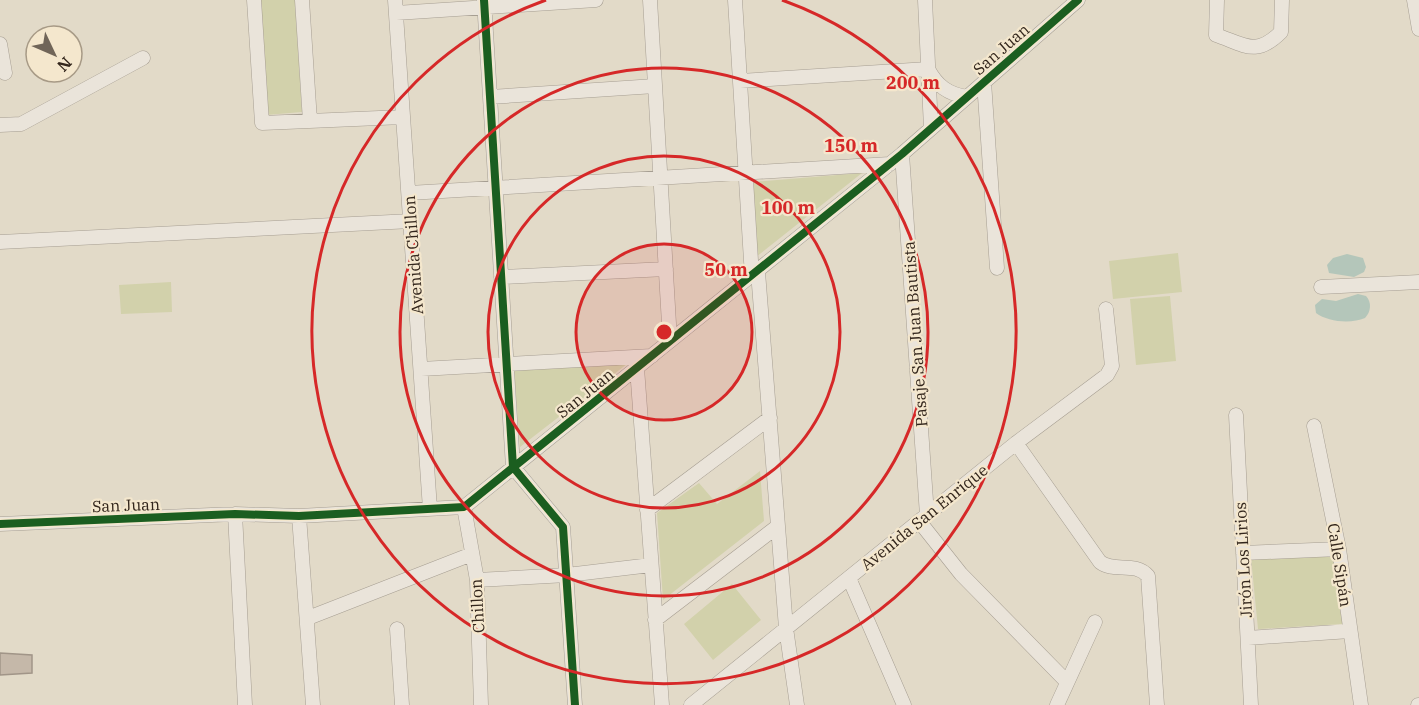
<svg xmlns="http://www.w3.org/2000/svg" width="1419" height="705" font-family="'IBM Plex Serif',serif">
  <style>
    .green { fill: #d2d1ab }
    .water { fill: #b4c6ba }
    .building { fill: #c5b8a9; stroke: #a19588; stroke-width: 1.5 }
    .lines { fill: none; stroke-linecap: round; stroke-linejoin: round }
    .minor-casing { stroke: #a69e92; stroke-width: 15 }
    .minor { stroke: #eae4da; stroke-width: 14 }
    .cycleway-casing { stroke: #f4e7cd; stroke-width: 11 }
    .cycleway { stroke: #1b5e20; stroke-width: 8 }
    .ring { fill: none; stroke: #d62828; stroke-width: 3 }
    .labels { text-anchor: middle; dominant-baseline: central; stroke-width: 4.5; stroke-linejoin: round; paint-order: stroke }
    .street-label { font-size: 16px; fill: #33261c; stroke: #f4e7cd }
    .centre { fill: #d62828; stroke: #f4e7cd; stroke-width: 3 }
    .ring-label { font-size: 18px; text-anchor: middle; font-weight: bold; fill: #d62828; stroke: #f4e7cd; stroke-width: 4.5; stroke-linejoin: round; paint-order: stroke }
  </style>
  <rect width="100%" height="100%" fill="#e2dac8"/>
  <path class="green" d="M 258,0 L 295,0 L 302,112 L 266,115 Z
    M 862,173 L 756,257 L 752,182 Z
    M 1178,253 L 1182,292 L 1113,299 L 1109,261 Z
    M 171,282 L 172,312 L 121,314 L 119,285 Z
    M 1170,296 L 1176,361 L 1136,365 L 1130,299 Z
    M 627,364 L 520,447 L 514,370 Z
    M 760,471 L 764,521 L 663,600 L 657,513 L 699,483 L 717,504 Z
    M 1336,556 L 1343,624 L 1258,629 L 1251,558 Z
    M 732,584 L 761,620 L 713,660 L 684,624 Z"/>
  <path class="water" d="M 1347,254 L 1363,258 L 1366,267 L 1364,272 L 1354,277 L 1329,273 L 1327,265 L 1333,258 Z
    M 1358,294 L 1366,296 C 1372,302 1371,312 1365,318 C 1351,324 1328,322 1316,313 L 1315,305 L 1322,299 L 1336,301 Z"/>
  <path class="building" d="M 0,653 L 32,655 L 32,673 L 0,675 Z"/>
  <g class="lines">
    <g class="minor-casing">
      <path id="minor" d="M 254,0 L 262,123 L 403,117
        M 302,0 L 310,121
        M 395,0 L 430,509
        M 484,0 L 513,467 L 563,527 L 575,705
        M 650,0 L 670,341
        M 735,0 L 752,277
        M 925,0 L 931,128
        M 1217,0 L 1216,35 C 1245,45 1256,57 1281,32 L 1282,0
        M 1414,0 L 1419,29
        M 396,13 L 596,0
        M 0,44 L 5,73
        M 740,81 L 928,69 C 937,86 948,94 967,97
        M 984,82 L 997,268
        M 490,97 L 655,86
        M 0,125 L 21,124 L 143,58
        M 902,154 L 927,515
        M 409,193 L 890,164
        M 0,242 L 411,221
        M 758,272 L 786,628 L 797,705
        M 501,277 L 666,269
        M 1321,287 L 1419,282
        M 637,368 L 662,705
        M 421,369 L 652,356
        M 1236,415 L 1251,705
        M 1314,426 L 1339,549 L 1361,705
        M 1016,443 L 1100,562 C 1114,573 1135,561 1148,576 L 1157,705
        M 464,507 L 477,580 L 481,705
        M 647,510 L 770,418
        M 235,514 L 245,705
        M 299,516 L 313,705
        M 919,521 L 961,574 L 1067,682
        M 0,524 L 235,514 L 299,516 L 464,507 L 902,154 L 1078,0
        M 1243,553 L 1339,549
        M 849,578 L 904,705
        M 477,580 L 567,575 L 651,565
        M 308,618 L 472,554
        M 655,620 L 778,526
        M 397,629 L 402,705
        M 1248,638 L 1350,631
        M 691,705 L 1016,443 L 1107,375 L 1112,366 L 1106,309
        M 1057,705 L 1095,622
        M 1418,705 L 1419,705"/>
    </g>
    <use href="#minor" class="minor"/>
    <g class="cycleway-casing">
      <path id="cycleway" d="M 484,0 L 513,467 L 563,527 L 575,705
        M 0,524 L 235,514 L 299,516 L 464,507 L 902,154 L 1078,0"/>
    </g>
    <use href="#cycleway" class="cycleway"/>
  </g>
  <circle cx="664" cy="332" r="88" fill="#d62828" fill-opacity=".12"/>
  <g class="ring">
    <circle cx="664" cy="332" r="88"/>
    <circle cx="664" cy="332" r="176"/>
    <circle cx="664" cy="332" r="264"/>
    <path d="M782 0A352 352 0 1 1 546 0"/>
  </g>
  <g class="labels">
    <g class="street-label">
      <text transform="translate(1001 49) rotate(-41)">San Juan</text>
      <text transform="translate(413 255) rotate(-94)">Avenida Chillon</text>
      <text transform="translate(915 334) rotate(-94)">Pasaje San Juan Bautista</text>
      <text transform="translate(585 393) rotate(-39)">San Juan</text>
      <text transform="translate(126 505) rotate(-2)">San Juan</text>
      <text transform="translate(924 517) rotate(-39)">Avenida San Enrique</text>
      <text transform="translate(1243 560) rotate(-93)">Jirón Los Lirios</text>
      <text transform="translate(1340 565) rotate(81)">Calle Sipán</text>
      <text transform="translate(477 606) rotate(-93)">Chillon</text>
    </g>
  </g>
  <circle cx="664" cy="332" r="9" class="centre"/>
  <g class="ring-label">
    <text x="913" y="89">200 m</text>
    <text x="851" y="152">150 m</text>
    <text x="788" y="214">100 m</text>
    <text x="726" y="276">50 m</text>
  </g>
  <g transform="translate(54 54) rotate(134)"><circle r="28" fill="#f4e7cd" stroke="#a79a86" stroke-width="1.5"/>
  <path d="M0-4.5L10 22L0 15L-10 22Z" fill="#706558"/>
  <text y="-9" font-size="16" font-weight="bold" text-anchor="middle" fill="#33261c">N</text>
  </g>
</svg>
